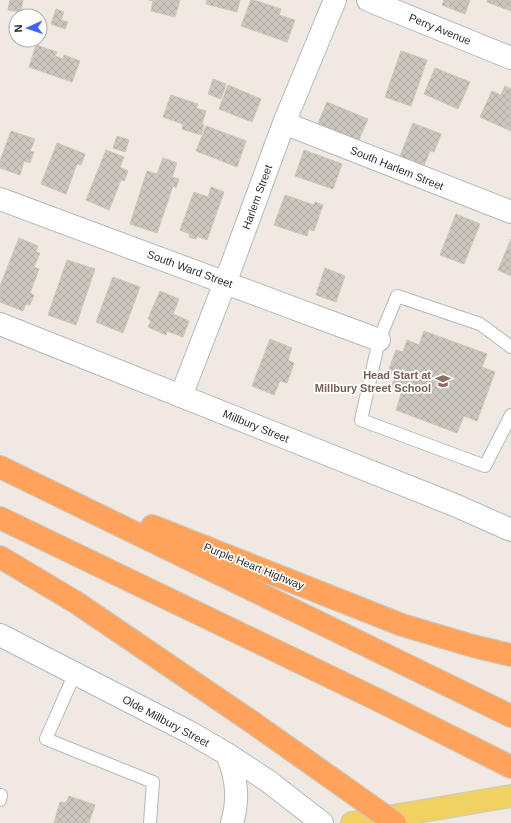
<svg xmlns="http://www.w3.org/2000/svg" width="511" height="823" font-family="Helvetica,sans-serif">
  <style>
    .building { fill: url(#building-cross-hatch); stroke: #cbc5ba }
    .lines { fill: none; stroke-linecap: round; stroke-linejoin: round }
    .lane-casing { stroke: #b4b7c1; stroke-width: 14 }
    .street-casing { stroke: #b4b7c1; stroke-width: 24 }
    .secondary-casing { stroke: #b4b7c1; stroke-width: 24 }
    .primary-casing { stroke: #c9c9c9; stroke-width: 24 }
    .highway-casing { stroke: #c9c9c9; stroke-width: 24 }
    .lane { stroke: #fff; stroke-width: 12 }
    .street { stroke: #fff; stroke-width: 22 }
    .secondary { stroke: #fff; stroke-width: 22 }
    .primary { stroke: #f2d163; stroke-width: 22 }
    .highway { stroke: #ffa35c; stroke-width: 22 }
    .highway-bridge-casing { stroke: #c9c9c9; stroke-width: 24; stroke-linecap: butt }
    .highway-bridge { stroke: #ffa35c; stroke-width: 22 }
    .labels { text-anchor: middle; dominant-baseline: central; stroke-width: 3.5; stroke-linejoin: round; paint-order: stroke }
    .street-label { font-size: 11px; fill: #2e2e2e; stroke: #fff }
    .education-label { font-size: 11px; font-weight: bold; fill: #785e54; stroke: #fff; text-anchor: end }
  </style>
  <defs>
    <pattern id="building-cross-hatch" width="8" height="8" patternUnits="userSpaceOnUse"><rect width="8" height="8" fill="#cbc7bf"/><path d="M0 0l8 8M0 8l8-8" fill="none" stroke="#afaba4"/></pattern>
  </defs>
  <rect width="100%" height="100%" fill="#efe9e1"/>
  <path class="building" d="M 10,0 L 23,0 L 21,12 L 8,10 Z
    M 149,0 L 180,0 L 175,17 L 151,11 L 153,1 Z
    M 207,0 L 240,0 L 237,12 L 206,4 Z
    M 251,0 L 254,0 L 281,9 L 279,15 L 295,20 L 287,42 L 241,26 Z
    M 444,0 L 470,0 L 465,14 L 442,5 Z
    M 488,0 L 511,0 L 511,11 L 487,2 Z
    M 56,9 L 64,12 L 61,20 L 68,22 L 65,29 L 51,24 Z
    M 36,45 L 57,52 L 55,56 L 63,59 L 64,55 L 80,61 L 72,82 L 29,67 Z
    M 401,51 L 427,60 L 411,106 L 385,97 Z
    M 435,68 L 470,82 L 458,109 L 424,94 Z
    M 213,79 L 226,84 L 221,99 L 208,94 Z
    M 228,85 L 261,99 L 252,122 L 219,109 Z
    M 505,86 L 511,89 L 511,131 L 480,117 L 492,91 L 501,95 Z
    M 171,95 L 198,104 L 196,108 L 206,111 L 202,124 L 204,125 L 201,135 L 182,129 L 183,124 L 163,117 Z
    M 327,102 L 368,119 L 357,144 L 317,126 Z
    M 413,123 L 441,134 L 434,152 L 430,151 L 423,168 L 399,159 Z
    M 206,126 L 246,141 L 237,167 L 196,151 Z
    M 11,131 L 35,139 L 30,151 L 34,152 L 30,163 L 24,161 L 20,175 L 0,168 L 0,161 Z
    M 117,136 L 129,140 L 125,152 L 113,148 Z
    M 57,143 L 85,154 L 81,165 L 77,164 L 66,194 L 41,184 Z
    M 106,150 L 124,157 L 120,167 L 128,171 L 124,181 L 121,180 L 109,210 L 86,200 Z
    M 304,150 L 342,164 L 333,189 L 295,176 Z
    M 163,158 L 177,163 L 172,177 L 179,179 L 176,188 L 173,186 L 157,233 L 130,224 L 147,171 L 157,174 Z
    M 211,187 L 224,192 L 207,240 L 197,236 L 196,239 L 189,237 L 190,234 L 180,230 L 194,192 L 208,197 Z
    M 285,195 L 314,205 L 315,202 L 323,205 L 314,231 L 309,229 L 307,236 L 274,225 Z
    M 456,214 L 480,224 L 464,264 L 440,255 Z
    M 19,238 L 38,246 L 36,252 L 40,253 L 34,267 L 39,269 L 30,293 L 34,295 L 30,305 L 26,304 L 23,311 L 0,302 L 0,286 Z
    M 511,239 L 511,276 L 498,270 Z
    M 67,260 L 95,269 L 76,325 L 48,315 Z
    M 325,268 L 345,276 L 336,302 L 316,295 Z
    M 113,277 L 140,287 L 123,333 L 96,322 Z
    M 160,291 L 179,299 L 173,314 L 189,321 L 183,337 L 167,331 L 166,335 L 148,327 L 151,321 L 148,319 Z
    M 424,331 L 487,354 L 482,367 L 495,372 L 477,421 L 464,416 L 457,433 L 396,410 L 402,391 L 391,387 L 396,375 L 388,372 L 396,350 L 403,352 L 407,340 L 419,345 Z
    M 270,339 L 292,348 L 288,360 L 294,363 L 287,383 L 280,381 L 274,395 L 252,386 Z
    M 69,796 L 95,805 L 89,823 L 54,823 L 60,802 L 66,803 Z"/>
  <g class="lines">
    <g class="lane-casing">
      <path id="lane" d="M 511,347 L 480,324 L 397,296 L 379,340 L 361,420 L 485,466 L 511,415
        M 75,673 L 46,739 L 153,782 L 150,823
        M 0,800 L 1,795"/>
    </g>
    <g class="street-casing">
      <path id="street" d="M 368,0 L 511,58
        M 284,123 L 511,212
        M 0,199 L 379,340
        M 181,396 L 231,267 L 284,123 L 335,0"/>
    </g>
    <g class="secondary-casing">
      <path id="secondary" d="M 0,324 L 457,506 L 511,530
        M 0,635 L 191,733 L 227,754 L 268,781 L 322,823
        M 227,754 C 237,778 239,799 232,823"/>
    </g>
    <g class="primary-casing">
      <path id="primary" d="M 352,823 L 511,796"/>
    </g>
    <g class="highway-casing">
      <path id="highway" d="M 0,467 L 511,716
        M 0,518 L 376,699 L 511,767
        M 152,526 L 402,625 L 473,646 L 511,655
        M 0,557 L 77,603 L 252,722"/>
    </g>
    <use href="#lane" class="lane"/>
    <use href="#street" class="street"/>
    <use href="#secondary" class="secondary"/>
    <use href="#primary" class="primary"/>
    <use href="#highway" class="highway"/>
    <g class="highway-bridge-casing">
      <path id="highway-bridge" d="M 252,722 L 395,823"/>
    </g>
    <use href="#highway-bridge" class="highway-bridge"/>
  </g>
  <defs>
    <g id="school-bare" transform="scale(1.2)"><path d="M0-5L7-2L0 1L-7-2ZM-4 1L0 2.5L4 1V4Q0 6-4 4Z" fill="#8d6e63" stroke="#fff" stroke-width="2.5" paint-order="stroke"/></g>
  </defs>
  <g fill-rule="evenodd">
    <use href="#school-bare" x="443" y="381"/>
  </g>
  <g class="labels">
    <g class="street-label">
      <text transform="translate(440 29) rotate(22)">Perry Avenue</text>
      <text transform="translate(397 168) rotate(22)">South Harlem Street</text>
      <text transform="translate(257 197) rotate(-70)">Harlem Street</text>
      <text transform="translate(190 269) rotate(20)">South Ward Street</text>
      <text transform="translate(256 426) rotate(22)">Millbury Street</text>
      <text transform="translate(254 566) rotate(22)">Purple Heart Highway</text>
      <text transform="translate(166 721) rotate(28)">Olde Millbury Street</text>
    </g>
    <g class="education-label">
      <text x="431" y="375">Head Start at<tspan x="431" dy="13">Millbury Street School</tspan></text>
    </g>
  </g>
  <g transform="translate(28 28) rotate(267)"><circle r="19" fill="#ffffff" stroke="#ababab"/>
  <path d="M0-3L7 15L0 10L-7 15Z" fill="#4264fb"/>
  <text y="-6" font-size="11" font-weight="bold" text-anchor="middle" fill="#2e2e2e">N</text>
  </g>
</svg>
